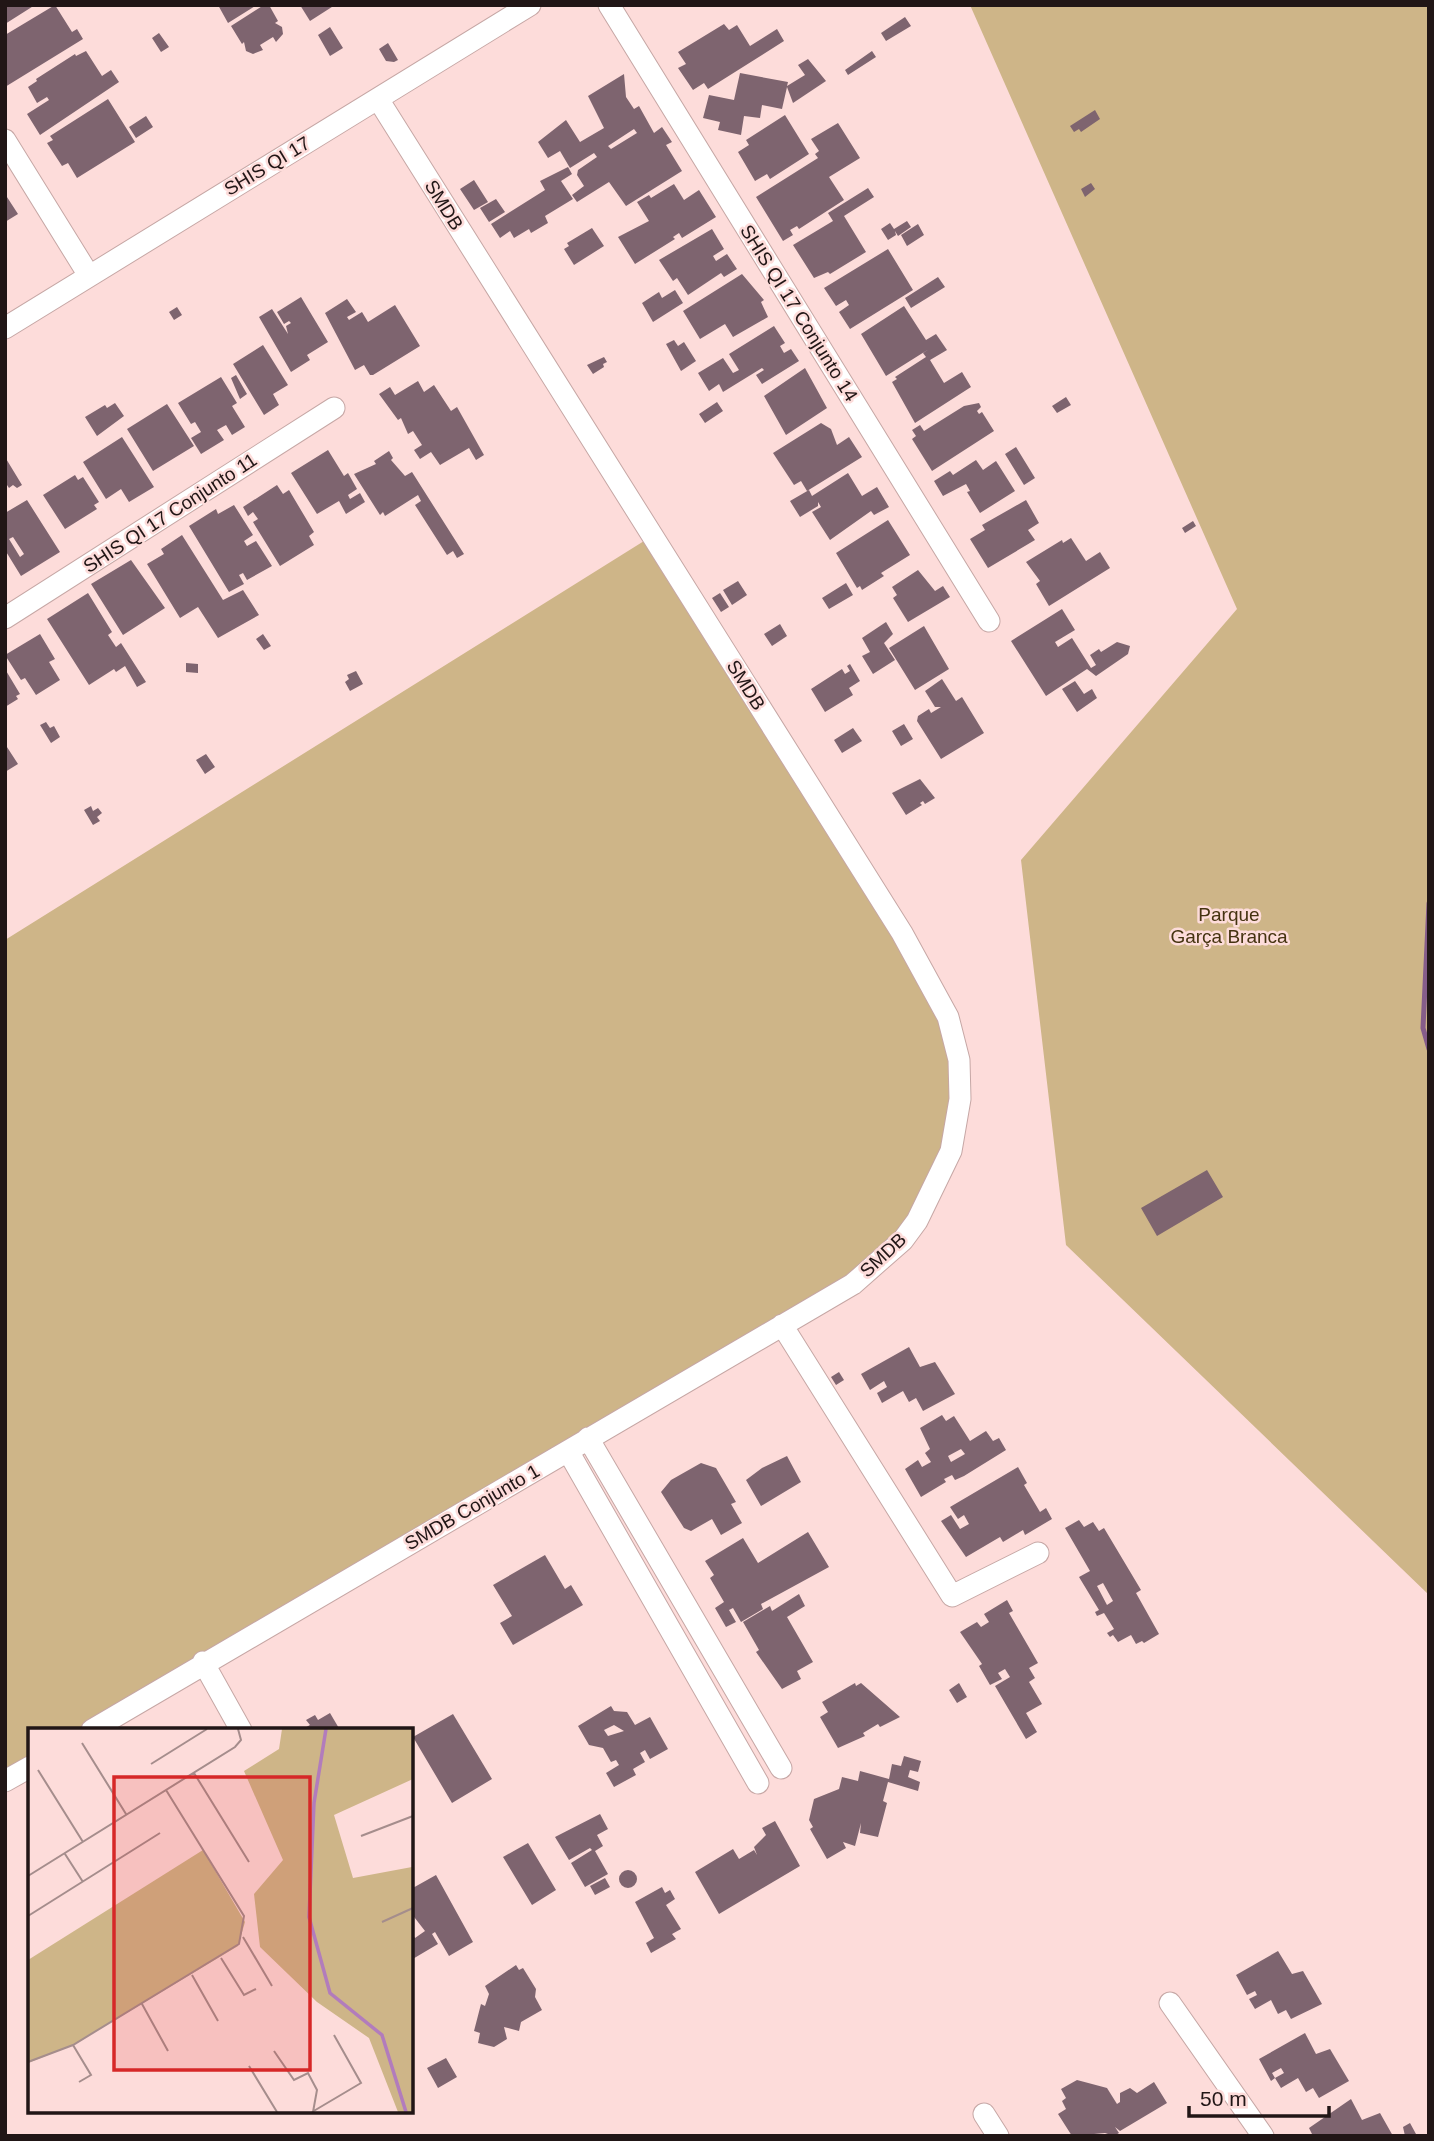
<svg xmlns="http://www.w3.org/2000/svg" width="1434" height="2141" font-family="Helvetica,sans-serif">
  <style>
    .green { fill: #ceb588 }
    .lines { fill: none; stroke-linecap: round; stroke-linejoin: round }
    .stream { stroke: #865d8a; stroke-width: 5 }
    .building { fill: #7e646f; fill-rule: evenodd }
    .minor-casing { stroke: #c6a7a5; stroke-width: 23 }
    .minor { stroke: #fff; stroke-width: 21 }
    .labels { text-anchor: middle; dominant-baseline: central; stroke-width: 5; stroke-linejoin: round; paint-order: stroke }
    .street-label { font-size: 19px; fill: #211616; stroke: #fddcda }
    .park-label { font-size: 19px; fill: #453310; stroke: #fddcda }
    .inset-river { fill: none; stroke: #b27cbc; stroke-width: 3.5 }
    .inset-road { fill: none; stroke: #a58d8c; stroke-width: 2 }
    .view { fill: #d62828; fill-opacity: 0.15; stroke: #d62828; stroke-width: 3.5 }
    .inset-edge { fill: none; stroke: #211616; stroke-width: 3.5 }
  </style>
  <rect width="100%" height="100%" fill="#fddcda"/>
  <path class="green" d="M 970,5 L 1429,5 L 1429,1595 L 1066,1245 L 1021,860 L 1237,609 Z
    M 652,536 L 948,1017 L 960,1099 L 917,1221 L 853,1284 L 91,1730 L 30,1730 L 30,1766 L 5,1780 L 5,940 Z"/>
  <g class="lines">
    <path class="stream" d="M 1429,903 L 1423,1028 L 1429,1049"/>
  </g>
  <path class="building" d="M 5,5 L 35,5 L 5,24 Z
    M 55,5 L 72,32 L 77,29 L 83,39 L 5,87 L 5,35 Z
    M 218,5 L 257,5 L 228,23 Z
    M 264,5 L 269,5 L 278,21 L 275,23 L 282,27 L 283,34 L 276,42 L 273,37 L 260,45 L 263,50 L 253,54 L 246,51 L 244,42 L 242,44 L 231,26 Z
    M 300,5 L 335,5 L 310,21 Z
    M 905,17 L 911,26 L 886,41 L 881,33 Z
    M 724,24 L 729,30 L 737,25 L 750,46 L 777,29 L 784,41 L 708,89 L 704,83 L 693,90 L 678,68 L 686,64 L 678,52 Z
    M 330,27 L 343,48 L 330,56 L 318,35 Z
    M 159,33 L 169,47 L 161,52 L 152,38 Z
    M 388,43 L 398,60 L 394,62 L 386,61 L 379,49 Z
    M 86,51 L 102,76 L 111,70 L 119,82 L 40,135 L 27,114 L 49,100 L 47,97 L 37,103 L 28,87 L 37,81 L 36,79 L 75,54 L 76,56 Z
    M 872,51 L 876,57 L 848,75 L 845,70 Z
    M 808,59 L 826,81 L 793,103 L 787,87 L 782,109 L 762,105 L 760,118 L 744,116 L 741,135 L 718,130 L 720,122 L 703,118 L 709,95 L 734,100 L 740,73 L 788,82 L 787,86 L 805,75 L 798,65 Z
    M 624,74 L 626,97 L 634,109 L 639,106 L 654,133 L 662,127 L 672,142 L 666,145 L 682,171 L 626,206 L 609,182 L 577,202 L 572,195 L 584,186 L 577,175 L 578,170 L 597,157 L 594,153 L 570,168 L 560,151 L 548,158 L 538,142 L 566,120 L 580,142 L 604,128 L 588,96 ZM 634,129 L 637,133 L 611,149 L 608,146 Z
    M 108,99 L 135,142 L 77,178 L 68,163 L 62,166 L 47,143 L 53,140 L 50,136 Z
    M 1095,110 L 1100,119 L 1081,132 L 1079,129 L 1074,132 L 1070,126 Z
    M 785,115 L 809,154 L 770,179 L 767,174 L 755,181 L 738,152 L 749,145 L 746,140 Z
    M 146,116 L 153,127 L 136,138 L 129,127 Z
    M 838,123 L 860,158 L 829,177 L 844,200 L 799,229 L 797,226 L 790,230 L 793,235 L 783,241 L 756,197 L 818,158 L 815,154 L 819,151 L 811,139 Z
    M 568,167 L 572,174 L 561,181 L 573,199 L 545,216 L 548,223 L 531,233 L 529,229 L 514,238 L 510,231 L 500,238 L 491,224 L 545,190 L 540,181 Z
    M 474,180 L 488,202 L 474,210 L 460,189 Z
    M 1091,183 L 1095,189 L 1085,197 L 1081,189 Z
    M 674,184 L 684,200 L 699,190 L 716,217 L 682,238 L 679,233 L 673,237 L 675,239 L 635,264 L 618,237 L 649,221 L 637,202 L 649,195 L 651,198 Z
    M 868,188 L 874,197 L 844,216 L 866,252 L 830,274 L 828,272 L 814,278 L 793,245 L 833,221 L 828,213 Z
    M 5,194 L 18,214 L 5,222 Z
    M 496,199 L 505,212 L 489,222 L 480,208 Z
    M 907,221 L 911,227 L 898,236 L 895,231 L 896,235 L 888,240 L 881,229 L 890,223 L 894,229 Z
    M 918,224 L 924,235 L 907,246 L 901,235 Z
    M 592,228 L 604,246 L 574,265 L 564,249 L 569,246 L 567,243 Z
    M 712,229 L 724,249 L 713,256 L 716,261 L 727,254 L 737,269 L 724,277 L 721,273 L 688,295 L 677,278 L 673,281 L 659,260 Z
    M 888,249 L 913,290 L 850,329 L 839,312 L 849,305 L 846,300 L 836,306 L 824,288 Z
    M 742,274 L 764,300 L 761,302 L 768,317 L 733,337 L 725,324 L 700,339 L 683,311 Z
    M 938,277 L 945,287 L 911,308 L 905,298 Z
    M 675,290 L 683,303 L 653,322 L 642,303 L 659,292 L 662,298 Z
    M 301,297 L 328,342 L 307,355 L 310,360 L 291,372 L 259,317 L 272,309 L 288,334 L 286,326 L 291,323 L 289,321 L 284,324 L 277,312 Z
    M 347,299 L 356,312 L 347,317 L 349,320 L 362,312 L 368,322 L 395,305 L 420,346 L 373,375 L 370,375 L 364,365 L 355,370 L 325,313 Z
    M 904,306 L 926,340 L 936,334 L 947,350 L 930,360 L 944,383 L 962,372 L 971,387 L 915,423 L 892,382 L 897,379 L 895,377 L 926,357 L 923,353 L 929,349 L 886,376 L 861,334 Z
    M 177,307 L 182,315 L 174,320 L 169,312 Z
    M 774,326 L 785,343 L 780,346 L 784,353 L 791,349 L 799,361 L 762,384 L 756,375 L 764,370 L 762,368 L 723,392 L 719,384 L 709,391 L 698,373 L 723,358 L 733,373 L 739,370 L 729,354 Z
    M 674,340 L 678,346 L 684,342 L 696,361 L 681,371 L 666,344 Z
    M 263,345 L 288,385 L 273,394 L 279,405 L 264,415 L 233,364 Z
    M 604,357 L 607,362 L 603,364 L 604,367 L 593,374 L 587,365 Z
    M 805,368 L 827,408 L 786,435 L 764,396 Z
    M 236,375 L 247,394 L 240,399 L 231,378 Z
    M 221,377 L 237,403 L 232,406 L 245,427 L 232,435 L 226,425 L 217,430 L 224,440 L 201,454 L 191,438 L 201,432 L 195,422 L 191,424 L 178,403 Z
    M 418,381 L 424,392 L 434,385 L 451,411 L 457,407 L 484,455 L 476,460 L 469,448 L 440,465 L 431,452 L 420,459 L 414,450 L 422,445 L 413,431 L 408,434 L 401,418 L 398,420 L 379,394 L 390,387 L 395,395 Z
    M 1066,397 L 1071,405 L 1057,413 L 1052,406 Z
    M 717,402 L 723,411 L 705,423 L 699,414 Z
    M 115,403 L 124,416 L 97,436 L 85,417 L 105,405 L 107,408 Z
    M 979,403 L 981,407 L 977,411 L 979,414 L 982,412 L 994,431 L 932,471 L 912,439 L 916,436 L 912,430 L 920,425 L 924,431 L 964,406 Z
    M 167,404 L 194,446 L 153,471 L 127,429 Z
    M 821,423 L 831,429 L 837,445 L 849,437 L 862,457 L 807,491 L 801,481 L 794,485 L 773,453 Z
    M 122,437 L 154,487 L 129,502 L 121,489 L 106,499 L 83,462 Z
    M 1016,447 L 1035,478 L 1024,485 L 1005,454 Z
    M 328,450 L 344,476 L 348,473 L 357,489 L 348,495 L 350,499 L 360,493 L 365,502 L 346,514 L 339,501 L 317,514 L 291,473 Z
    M 389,451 L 393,458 L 391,460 L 405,476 L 412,472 L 464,554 L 457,558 L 453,551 L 447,555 L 415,505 L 421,501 L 418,495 L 385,516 L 383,512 L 380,515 L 354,474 L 376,464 L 374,461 Z
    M 5,457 L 22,485 L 17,488 L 13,485 L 9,488 L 5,482 Z
    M 976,460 L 983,470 L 996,461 L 1015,491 L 980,513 L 967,492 L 970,491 L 966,484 L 943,496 L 934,481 L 950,471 L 953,475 Z
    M 848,473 L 862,496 L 877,487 L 889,507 L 874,515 L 871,511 L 830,540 L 812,512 L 821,507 L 818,502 L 818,506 L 800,517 L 790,501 L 809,490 L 812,496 Z
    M 75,475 L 78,480 L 83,477 L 99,502 L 94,505 L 97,509 L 65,529 L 43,495 Z
    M 277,485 L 283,494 L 289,490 L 314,532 L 309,536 L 314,545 L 280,566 L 253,522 L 258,519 L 253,512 L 248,516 L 243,507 Z
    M 27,500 L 60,552 L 21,576 L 5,550 L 5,513 ZM 13,537 L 24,554 L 20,557 L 9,539 Z
    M 1026,500 L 1039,523 L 1028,530 L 1035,540 L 988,568 L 970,539 L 985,530 L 982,525 Z
    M 234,505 L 253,535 L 244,541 L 247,546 L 256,541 L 272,566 L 247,580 L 243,573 L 239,575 L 244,584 L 229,592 L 189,526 L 216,509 L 218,514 Z
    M 888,520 L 910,555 L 881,573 L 884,576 L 862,590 L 860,586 L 857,588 L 836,553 Z
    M 1193,521 L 1196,526 L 1185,533 L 1182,528 Z
    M 182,535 L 223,600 L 243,590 L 259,615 L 218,638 L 198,607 L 180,618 L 147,564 L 164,554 L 161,549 Z
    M 1071,538 L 1086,561 L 1100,552 L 1110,568 L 1049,606 L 1036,584 L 1040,581 L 1026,562 L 1062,540 L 1063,543 Z
    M 131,560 L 165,608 L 123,635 L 91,584 Z
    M 918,570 L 935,591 L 943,586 L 950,597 L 908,622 L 893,598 L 897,595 L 892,587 Z
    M 738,581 L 747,595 L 732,605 L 723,590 Z
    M 846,583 L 853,595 L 829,609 L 822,598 Z
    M 88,593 L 112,632 L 108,635 L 116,647 L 121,643 L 146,682 L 137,687 L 125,666 L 116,672 L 114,669 L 89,685 L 47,619 Z
    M 720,593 L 729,607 L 721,612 L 712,598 Z
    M 1062,609 L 1075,630 L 1055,642 L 1058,647 L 1072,638 L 1091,668 L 1096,665 L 1090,655 L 1099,649 L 1101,652 L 1117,642 L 1130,646 L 1128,654 L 1096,676 L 1087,669 L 1046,696 L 1011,641 Z
    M 886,622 L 893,634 L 884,643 L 895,660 L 873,674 L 862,656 L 870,652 L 862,638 Z
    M 780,624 L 787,636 L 772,646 L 764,634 Z
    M 924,626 L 949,669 L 915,690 L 889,648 Z
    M 40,634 L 55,659 L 49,662 L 60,680 L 36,695 L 25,678 L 21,680 L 5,655 Z
    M 263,634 L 271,646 L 264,650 L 256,639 Z
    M 186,663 L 198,664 L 198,673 L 186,672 Z
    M 850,664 L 860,681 L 849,688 L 853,695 L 825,712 L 811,689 L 842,669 L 845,674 L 850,671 L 847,666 Z
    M 5,669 L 20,694 L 16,696 L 18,699 L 5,707 Z
    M 356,671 L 363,684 L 350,691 L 345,682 L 349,679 L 347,675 Z
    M 942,679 L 956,701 L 962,697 L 984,733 L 941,759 L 917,721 L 918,716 L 929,709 L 931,713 L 941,707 L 935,707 L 925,691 Z
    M 1075,681 L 1084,694 L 1092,689 L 1097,698 L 1077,712 L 1062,689 Z
    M 46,722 L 50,728 L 54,726 L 60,737 L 51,743 L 40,725 Z
    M 904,724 L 913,739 L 901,746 L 892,731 Z
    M 853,728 L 862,741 L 842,753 L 834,740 Z
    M 5,744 L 18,764 L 5,772 Z
    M 206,754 L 215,767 L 205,774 L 196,760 Z
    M 920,779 L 935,798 L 925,804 L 923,801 L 920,803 L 922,805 L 906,815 L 892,793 Z
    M 91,806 L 93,811 L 98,808 L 102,813 L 97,817 L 100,821 L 93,825 L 84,810 Z
    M 1207,1170 L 1223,1197 L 1157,1236 L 1141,1208 Z
    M 909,1347 L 920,1367 L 935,1362 L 955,1394 L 923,1411 L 916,1398 L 909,1402 L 903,1391 L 882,1403 L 877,1393 L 887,1387 L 884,1381 L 870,1390 L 861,1374 Z
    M 839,1372 L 844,1380 L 836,1385 L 831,1377 Z
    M 942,1415 L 946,1421 L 954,1416 L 970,1441 L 986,1431 L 993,1441 L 999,1438 L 1006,1450 L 964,1476 L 955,1480 L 952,1475 L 944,1479 L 946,1482 L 921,1497 L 905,1469 L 918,1460 L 922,1467 L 931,1462 L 925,1453 L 930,1449 L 920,1428 ZM 961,1449 L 965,1454 L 951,1462 L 948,1456 Z
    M 787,1456 L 801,1482 L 761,1506 L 746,1480 L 762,1468 Z
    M 701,1463 L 716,1468 L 736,1502 L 731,1504 L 742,1523 L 721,1535 L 712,1519 L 691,1531 L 684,1528 L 661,1492 L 671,1480 Z
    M 1018,1467 L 1027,1483 L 1024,1485 L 1040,1512 L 1046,1508 L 1052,1519 L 1025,1535 L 1023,1530 L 1003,1542 L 1000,1537 L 966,1557 L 941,1521 L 951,1515 L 960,1529 L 969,1524 L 964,1515 L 958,1519 L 950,1507 Z
    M 1079,1520 L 1084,1527 L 1093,1522 L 1099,1531 L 1104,1528 L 1141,1590 L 1136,1593 L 1159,1634 L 1144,1643 L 1142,1641 L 1136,1644 L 1131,1635 L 1118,1642 L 1113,1635 L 1110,1637 L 1107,1633 L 1114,1629 L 1104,1613 L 1097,1616 L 1095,1612 L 1099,1610 L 1079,1577 L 1090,1571 L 1065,1528 ZM 1103,1583 L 1113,1601 L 1107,1605 L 1097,1586 Z
    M 808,1532 L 829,1567 L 761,1604 L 763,1609 L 741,1622 L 733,1608 L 729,1610 L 736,1622 L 726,1627 L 715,1608 L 724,1602 L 710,1578 L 714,1575 L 705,1561 L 743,1538 L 758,1563 Z
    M 545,1555 L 565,1589 L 571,1585 L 583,1605 L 513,1645 L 500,1623 L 512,1616 L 493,1585 Z
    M 799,1594 L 805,1606 L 787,1617 L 813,1662 L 797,1671 L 801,1679 L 782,1689 L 756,1652 L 759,1650 L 743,1622 L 770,1606 L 772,1611 Z
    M 1007,1600 L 1013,1611 L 1009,1613 L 1038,1663 L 1029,1668 L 1035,1678 L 1029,1682 L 1042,1704 L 1026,1713 L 1037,1732 L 1026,1739 L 995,1686 L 1010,1677 L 1005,1669 L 998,1673 L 1002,1679 L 990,1685 L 979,1666 L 982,1664 L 960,1632 L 977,1622 L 981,1627 L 989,1622 L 984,1614 Z
    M 855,1683 L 856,1686 L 861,1683 L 900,1717 L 880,1727 L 878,1724 L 863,1733 L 865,1736 L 838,1748 L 820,1717 L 828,1712 L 822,1702 Z
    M 959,1683 L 967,1697 L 957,1703 L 949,1690 Z
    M 611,1706 L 614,1711 L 627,1712 L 635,1725 L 650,1717 L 668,1749 L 650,1759 L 645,1750 L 640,1753 L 645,1762 L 633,1769 L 636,1775 L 614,1787 L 606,1773 L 619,1765 L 616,1760 L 611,1762 L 603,1748 L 589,1745 L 578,1726 ZM 614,1725 L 624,1731 L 608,1736 L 604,1730 Z
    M 330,1713 L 340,1730 L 301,1730 L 310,1725 L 306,1720 L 315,1715 L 318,1720 Z
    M 453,1714 L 492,1779 L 452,1803 L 413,1737 Z
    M 904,1756 L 921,1761 L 918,1772 L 910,1770 L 908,1777 L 920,1782 L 918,1791 L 888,1782 L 883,1801 L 887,1803 L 878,1837 L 860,1833 L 861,1823 L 855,1846 L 843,1842 L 846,1848 L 827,1859 L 810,1829 L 813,1827 L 809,1820 L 814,1799 L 839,1789 L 842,1777 L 858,1781 L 860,1771 L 889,1779 L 892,1764 L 901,1766 Z
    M 600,1814 L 608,1829 L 597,1835 L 603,1846 L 595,1851 L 608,1874 L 585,1887 L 571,1863 L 592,1850 L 590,1848 L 569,1860 L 555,1837 Z
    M 775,1821 L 800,1866 L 719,1914 L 695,1872 L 733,1849 L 739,1859 L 754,1850 L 757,1855 L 754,1847 L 766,1835 L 762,1828 Z
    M 528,1843 L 556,1890 L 532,1905 L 503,1857 Z
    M619 1879a9 9 0 1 1 18 0a9 9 0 1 1-18 0Z
    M 436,1875 L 473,1942 L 449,1956 L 435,1932 L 432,1934 L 438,1944 L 411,1960 L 411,1932 L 415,1938 L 425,1931 L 411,1913 L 411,1889 Z
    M 605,1878 L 610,1887 L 595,1895 L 590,1886 Z
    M 662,1887 L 665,1893 L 670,1890 L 675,1899 L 666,1905 L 681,1929 L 672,1934 L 676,1939 L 651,1953 L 646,1943 L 654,1938 L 635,1902 Z
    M 1278,1951 L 1292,1974 L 1303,1971 L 1322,2004 L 1291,2019 L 1286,2010 L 1278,2014 L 1271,2000 L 1255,2009 L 1249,1999 L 1257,1995 L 1255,1991 L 1247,1995 L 1236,1975 Z
    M 516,1965 L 519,1970 L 523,1968 L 536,1989 L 535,1997 L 542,2010 L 521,2022 L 519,2031 L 504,2027 L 507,2039 L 494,2047 L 478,2043 L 480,2033 L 474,2031 L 481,2004 L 485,2006 L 489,1994 L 485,1986 Z
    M 1305,2033 L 1316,2054 L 1330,2049 L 1349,2081 L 1319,2098 L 1313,2088 L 1306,2092 L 1298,2078 L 1281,2088 L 1275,2078 L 1284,2073 L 1281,2068 L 1272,2073 L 1275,2078 L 1271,2081 L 1259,2059 Z
    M 446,2058 L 457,2077 L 438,2088 L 427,2068 Z
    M 1077,2080 L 1107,2088 L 1117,2104 L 1120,2102 L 1120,2093 L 1130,2088 L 1137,2093 L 1154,2082 L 1167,2103 L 1120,2131 L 1115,2127 L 1119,2133 L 1114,2136 L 1105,2133 L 1072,2136 L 1058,2114 L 1066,2109 L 1062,2101 L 1066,2098 L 1061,2089 Z
    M 1351,2099 L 1362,2120 L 1380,2113 L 1393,2136 L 1313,2136 L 1309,2128 Z
    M 1410,2123 L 1416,2134 L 1405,2136 L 1403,2127 Z"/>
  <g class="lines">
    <g class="minor-casing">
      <path id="minor" d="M 609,5 L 989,621
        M 5,140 L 88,274
        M 5,328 L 530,5
        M 5,618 L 334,408
        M 782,1325 L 952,1596 L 1038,1553
        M 588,1438 L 781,1768
        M 568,1451 L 758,1783
        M 203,1662 L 241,1730
        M 92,1730 L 853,1284 L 903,1240 L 917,1221 L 951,1151 L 960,1099 L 959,1060 L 948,1017 L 902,933 L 378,99
        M 5,1781 L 30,1767
        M 1170,2003 L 1263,2136
        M 984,2114 L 998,2136"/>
    </g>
    <use href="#minor" class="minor"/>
  </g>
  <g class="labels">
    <g class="street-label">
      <text transform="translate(267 166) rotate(-31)">SHIS QI 17</text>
      <text transform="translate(444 205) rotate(58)">SMDB</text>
      <text transform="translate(799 313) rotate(58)">SHIS QI 17 Conjunto 14</text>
      <text transform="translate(170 513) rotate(-33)">SHIS QI 17 Conjunto 11</text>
      <text transform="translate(746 685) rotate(58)">SMDB</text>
      <text transform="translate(883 1255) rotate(-43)">SMDB</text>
      <text transform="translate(472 1507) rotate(-30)">SMDB Conjunto 1</text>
    </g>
    <g class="park-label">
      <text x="1229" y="914">Parque<tspan x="1229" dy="22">Garça Branca</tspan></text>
    </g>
  </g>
  <g transform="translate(28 1728)">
    <rect width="385" height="385" fill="#fddcda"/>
    <path d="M 254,1 L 385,1 L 385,51 L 306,87 L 325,150 L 384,139 L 385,384 L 370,384 L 341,310 L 289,274 L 232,219 L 226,166 L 255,132 L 216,43 L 251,21 ZM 175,122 L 217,194 L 210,218 L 45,317 L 0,335 L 0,232 Z" fill="#ceb588"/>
    <path class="inset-river" d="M 298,1 L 286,75 L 281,189 L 302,265 L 354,307 L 378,384"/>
    <path class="inset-road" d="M 54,15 L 98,86M 123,36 L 179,1M 10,42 L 55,114M 166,45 L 221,134M 333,108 L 385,88M 37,126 L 55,154M 0,148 L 207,19 L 213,12 L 210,1M 0,188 L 132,105M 354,194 L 385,180M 215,209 L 244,258M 193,230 L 216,267 L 228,261M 164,247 L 190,293M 114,276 L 140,323M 45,317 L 63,347 L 51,354M 246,323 L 266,352 L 280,345 L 289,362 L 285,384M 0,334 L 45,317 L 211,216 L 216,188 L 138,62M 221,338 L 249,384M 284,384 L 333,355 L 306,307"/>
    <path class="view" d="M 86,49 L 282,49 L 282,342 L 86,342 Z"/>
    <rect width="385" height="385" class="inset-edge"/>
  </g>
  <rect width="1434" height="2141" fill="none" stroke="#211616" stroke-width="14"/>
  <path d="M1189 2106v10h140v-10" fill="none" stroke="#211616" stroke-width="3.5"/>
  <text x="1200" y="2106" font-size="21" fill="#211616" stroke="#fddcda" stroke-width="5" paint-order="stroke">50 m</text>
</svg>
